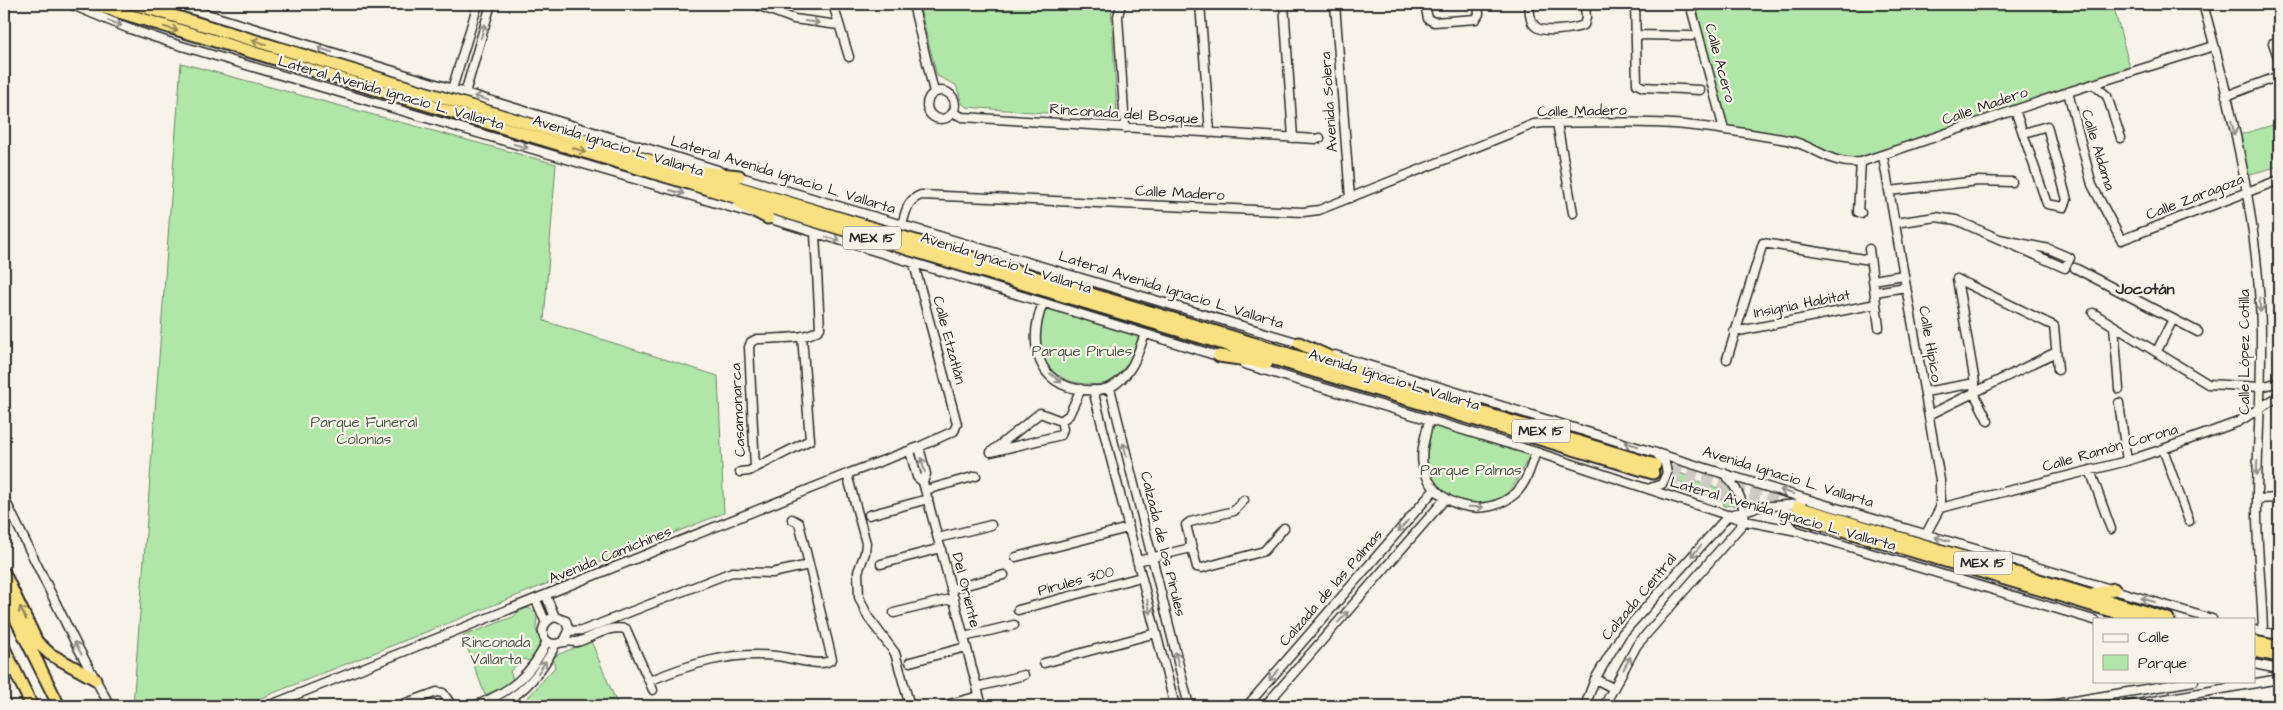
<svg xmlns="http://www.w3.org/2000/svg" width="2283" height="710" font-family="'Architects Daughter',sans-serif">
  <style>
    .green { fill: #b0e6a8; stroke: #6e886a }
    .lines { fill: none; stroke-linecap: round; stroke-linejoin: round }
    .highway-tunnel { stroke: #cecbc2; stroke-width: 11; stroke-dasharray: 11 5.5; stroke-linecap: butt }
    .minor-casing { stroke: #2b2b2b; stroke-width: 11 }
    .highway-casing { stroke: #2b2b2b; stroke-width: 15 }
    .minor { stroke: #f7f3e8; stroke-width: 8 }
    .highway { stroke: #f9e181; stroke-width: 11 }
    .oneway { stroke: #918f8a }
    .oneway2 { stroke: #928656 }
    .labels { text-anchor: middle; dominant-baseline: central; stroke-width: 4.5; stroke-linejoin: round; paint-order: stroke }
    .shield { fill: #f7f3e8; stroke: #686764; stroke-width: 1 }
    .shield-label { font-size: 14px; font-weight: bold; fill: #2b2b2b }
    .street-label { font-size: 15px; fill: #2b2b2b; stroke: #f7f3e8 }
    .park-label { font-size: 15px; fill: #4c5a4a; stroke: #f7f3e8 }
    .neighbourhood-label { font-size: 16px; font-weight: bold; fill: #2b2b2b; stroke: #f7f3e8 }
  </style>
  <rect width="100%" height="100%" fill="#f7f3e8"/>
  <filter id="ink" filterUnits="userSpaceOnUse"><feTurbulence type="fractalNoise" baseFrequency=".02" numOctaves="2"/><feDisplacementMap in="SourceGraphic" scale="10" xChannelSelector="R" yChannelSelector="G"/><feConvolveMatrix kernelMatrix="1 2 1 2 8 2 1 2 1" color-interpolation-filters="sRGB"/></filter>
  <g filter="url(#ink)">
    <path class="green" d="M 919,4 L 1111,4 L 1117,114 L 1112,118 L 966,107 L 962,103 L 956,85 L 937,76 Z
      M 1694,4 L 2113,4 L 2130,68 L 1860,159 L 1837,159 L 1791,136 L 1726,126 Z
      M 181,63 L 556,164 L 544,321 L 718,376 L 724,513 L 241,706 L 133,706 Z
      M 2279,123 L 2279,166 L 2247,175 L 2239,135 Z
      M 1044,306 L 1139,336 L 1130,362 L 1110,384 C 1080,386 1045,383 1039,345 C 1037,334 1042,318 1044,306 Z
      M 1432,424 L 1531,453 C 1524,465 1517,484 1507,493 C 1481,515 1439,501 1429,469 C 1424,453 1429,439 1432,424 Z
      M 1678,472 L 1709,486 L 1720,488 L 1720,486 L 1732,489 L 1738,505 L 1724,506 L 1723,500 L 1673,479 Z
      M 529,608 L 537,614 L 536,630 L 541,642 L 531,662 L 524,659 L 510,671 L 514,682 L 485,695 L 463,636 L 513,617 L 520,610 Z
      M 591,641 L 618,706 L 505,706 L 517,700 L 523,703 L 555,667 L 553,659 L 557,655 Z"/>
    <g class="lines">
      <path class="highway-tunnel" d="M 1655,465 L 1794,506
        M 1653,473 L 1796,516"/>
      <g class="minor-casing">
        <path id="minor" d="M 70,4 L 127,28 L 175,44 L 750,213
          M 174,4 L 718,170
          M 754,4 L 794,19 L 838,25
          M 833,4 L 849,57
          M 913,4 L 934,92
          M 1121,4 L 1118,16 L 1125,128
          M 1200,4 L 1210,133
          M 1284,4 L 1293,138
          M 1335,4 L 1350,198
          M 1425,4 L 1428,19 L 1434,22 L 1476,19 L 1479,14 L 1478,4
          M 1529,4 C 1530,11 1529,21 1535,26 C 1542,34 1574,29 1584,25 L 1586,18 L 1585,4
          M 1635,4 L 1637,84 L 1643,87 L 1700,90
          M 1690,4 L 1724,129
          M 2203,4 C 2230,101 2254,202 2260,304 C 2264,369 2257,435 2257,500 C 2256,544 2262,588 2263,632
          M 1636,35 L 1691,36
          M 2273,43 L 2279,60
          M 2093,84 L 2107,96 L 2121,138
          M 452,89 L 478,4
          M927 105a14 14 0 1 1 28 0a14 14 0 1 1-28 0Z
          M 2068,92 L 2092,185 L 2121,240 L 2279,180
          M 465,93 L 491,4
          M 2226,96 L 2279,76
          M 2015,110 L 2047,204 L 2064,207 L 2067,200 L 2047,126 L 2024,133
          M 954,113 L 962,117 L 1315,139 L 1320,138
          M 1557,123 L 1573,213
          M 1883,156 L 1940,480 L 1940,508 L 1926,534
          M 734,175 L 1303,344
          M 1889,191 L 1978,181 L 2012,182
          M 1861,213 L 1858,212 L 1861,162
          M 764,217 L 1221,357
          M 1895,223 L 1936,217 L 1956,220 L 2065,268 L 2070,258 L 2049,249 L 1999,239
          M 902,225 C 906,211 907,200 921,195 L 1303,212 L 1319,210 L 1534,124 L 1545,123 C 1589,122 1642,121 1685,125 C 1719,128 1753,134 1787,140 C 1815,145 1830,166 1861,162 L 2068,92 L 2214,46
          M 1869,249 L 1879,327
          M 2075,268 L 2198,332
          M 1957,279 L 2054,326 L 2058,370
          M 1957,279 L 1975,383 L 1974,393 L 1988,421
          M 1873,280 L 1904,275
          M 1875,292 L 1906,287
          M 1043,303 C 1028,342 1035,385 1084,390 C 1095,391 1109,390 1117,383 C 1134,370 1138,352 1145,334
          M 2093,313 L 2208,384 L 2261,387 L 2279,382
          M 2114,326 L 2119,389
          M 1734,332 L 1876,304
          M 2157,351 L 2173,319
          M 1335,355 L 1823,504 L 2212,619
          M 1727,359 L 1763,243 L 1870,260
          M 1244,364 L 1536,452 L 1745,521 L 1797,531 L 2094,620
          M 1110,388 L 1189,706
          M 1093,390 L 1175,706
          M 1925,392 L 1975,383
          M 2119,403 L 2127,461
          M 1040,413 L 1061,421 L 1063,429 L 1061,435 L 991,452 Z
          M 1929,415 L 2056,352
          M 1429,420 C 1426,435 1420,451 1423,466 C 1433,507 1485,521 1516,493 C 1527,482 1531,466 1536,452
          M 1061,421 L 1069,415 L 1081,389
          M 919,447 L 926,474 L 923,482
          M 2163,449 L 2189,521
          M 910,451 L 917,477 L 923,482
          M 755,468 L 749,347 L 751,342 L 757,339 C 772,338 811,340 820,328 L 815,234
          M 2090,470 L 2111,529
          M 740,472 L 749,471 L 810,440 L 802,336
          M 847,474 L 866,543 L 865,553 L 858,572 L 859,597 L 868,617 L 895,653 L 910,706
          M 923,482 L 982,706
          M 1648,489 L 1662,484 L 1667,473 L 1665,463 L 1656,453
          M 926,490 L 976,476
          M 4,498 L 76,644 L 110,706
          M 2257,499 L 2279,498
          M 1244,500 L 1234,511 L 1190,522 L 1186,525 L 1197,567 L 1202,568 L 1264,551 L 1284,528
          M 1791,505 L 1787,514 L 1787,522 L 1796,531
          M 1940,508 L 2127,461 L 2163,449 L 2238,422 L 2279,396
          M 869,515 L 928,499
          M 938,538 L 991,525
          M 1016,557 L 1128,528
          M 1137,561 L 1191,548
          M 881,564 L 941,548
          M 951,589 L 1004,575
          M 546,596 L 555,617
          M 536,600 L 545,621
          M 1018,610 L 1141,577
          M 894,613 L 954,598
          M 626,629 L 653,690
          M 2254,630 L 2279,635
          M 569,631 L 584,630 L 732,572 L 772,573 L 809,565
          M 964,637 L 1014,625
          M 564,641 L 569,631 L 566,621 L 555,617 C 541,620 537,641 554,644 C 558,644 561,642 565,642 C 569,641 573,642 577,642 C 594,637 607,625 626,629
          M 910,662 L 966,647
          M 1044,663 L 1156,633
          M 2254,664 L 2279,669
          M 1595,679 L 1613,688
          M 649,681 C 690,664 731,651 776,656 C 790,657 823,669 832,659 L 799,523 L 792,519
          M 977,687 L 1024,675
          M 268,706 L 847,474 L 919,447 L 954,431 L 957,424 L 914,264
          M 398,706 L 437,692 L 443,693 L 452,706
          M 474,706 C 509,693 532,675 547,641
          M 497,706 C 525,693 542,671 556,644
          M 942,706 L 979,696
          M 1247,706 L 1435,489
          M 1265,706 L 1446,498
          M 1585,706 L 1595,679 L 1622,634 L 1729,515 L 1758,507 L 1801,504
          M 1604,706 L 1637,645 L 1745,521 C 1744,501 1737,488 1724,473
          M 2044,706 L 2194,681
          M 2125,706 L 2279,679"/>
      </g>
      <g class="highway-casing">
        <path id="highway" d="M 92,4 L 1653,473
          M 134,4 L 1655,465
          M 701,172 L 739,176
          M 741,204 L 768,218
          M 1299,343 L 1354,368
          M 1219,356 L 1267,363
          M 1798,507 L 2168,619
          M 1796,516 L 2138,619
          M 4,573 L 37,642 L 50,654 L 95,679
          M 4,595 L 59,706
          M 2092,595 L 2114,589
          M 2254,642 L 2279,647
          M 4,648 L 32,706
          M 2254,651 L 2279,656"/>
      </g>
      <use href="#minor" class="minor"/>
      <use href="#highway" class="highway"/>
    </g>
    <defs><path id="oneway-shaft" d="M-6 0H5M1.5-3L5.5 0L1.5 3" fill="none" stroke-width="1.6" stroke-linecap="round" stroke-linejoin="round" transform="scale(1.25)"/></defs>
    <g class="oneway">
      <use href="#oneway-shaft" transform="translate(812 22) rotate(7)"/>
      <use href="#oneway-shaft" transform="translate(115 23) rotate(22)"/>
      <use href="#oneway-shaft" transform="translate(483 31) rotate(-73)"/>
      <use href="#oneway-shaft" transform="translate(325 50) rotate(-163)"/>
      <use href="#oneway-shaft" transform="translate(481 98) rotate(-163)"/>
      <use href="#oneway-shaft" transform="translate(2233 128) rotate(77)"/>
      <use href="#oneway-shaft" transform="translate(521 146) rotate(16)"/>
      <use href="#oneway-shaft" transform="translate(677 192) rotate(16)"/>
      <use href="#oneway-shaft" transform="translate(833 239) rotate(17)"/>
      <use href="#oneway-shaft" transform="translate(2260 305) rotate(87)"/>
      <use href="#oneway-shaft" transform="translate(1056 378) rotate(38)"/>
      <use href="#oneway-shaft" transform="translate(1631 444) rotate(-163)"/>
      <use href="#oneway-shaft" transform="translate(1125 450) rotate(-104)"/>
      <use href="#oneway-shaft" transform="translate(923 465) rotate(-104)"/>
      <use href="#oneway-shaft" transform="translate(2257 468) rotate(91)"/>
      <use href="#oneway-shaft" transform="translate(1787 492) rotate(-163)"/>
      <use href="#oneway-shaft" transform="translate(1476 507) rotate(2)"/>
      <use href="#oneway-shaft" transform="translate(1403 526) rotate(131)"/>
      <use href="#oneway-shaft" transform="translate(1942 539) rotate(-164)"/>
      <use href="#oneway-shaft" transform="translate(1696 551) rotate(132)"/>
      <use href="#oneway-shaft" transform="translate(2148 600) rotate(-163)"/>
      <use href="#oneway-shaft" transform="translate(1149 607) rotate(76)"/>
      <use href="#oneway-shaft" transform="translate(1343 617) rotate(-49)"/>
      <use href="#oneway-shaft" transform="translate(78 648) rotate(-119)"/>
      <use href="#oneway-shaft" transform="translate(1177 659) rotate(-104)"/>
      <use href="#oneway-shaft" transform="translate(1627 663) rotate(-61)"/>
      <use href="#oneway-shaft" transform="translate(542 667) rotate(-57)"/>
      <use href="#oneway-shaft" transform="translate(1274 675) rotate(131)"/>
    </g>
    <g class="oneway2">
      <use href="#oneway-shaft" transform="translate(171 29) rotate(17)"/>
      <use href="#oneway-shaft" transform="translate(259 42) rotate(-163)"/>
      <use href="#oneway-shaft" transform="translate(579 150) rotate(17)"/>
      <use href="#oneway-shaft" transform="translate(23 613) rotate(-116)"/>
    </g>
  </g>
  <g class="labels">
    <g class="shield">
      <rect x="843" y="226.5" width="58" height="23" rx="4"/>
      <rect x="1512" y="419.5" width="58" height="23" rx="4"/>
      <rect x="1954" y="551.5" width="58" height="23" rx="4"/>
    </g>
    <g class="shield-label">
      <text x="872" y="238">MEX 15</text>
      <text x="1541" y="431">MEX 15</text>
      <text x="1983" y="563">MEX 15</text>
    </g>
    <g class="street-label">
      <text transform="translate(1720 63) rotate(75)">Calle Acero</text>
      <text transform="translate(391 93) rotate(16)">Lateral Avenida Ignacio L. Vallarta</text>
      <text transform="translate(1329 102) rotate(-94)">Avenida Solera</text>
      <text transform="translate(1985 106) rotate(-19)">Calle Madero</text>
      <text transform="translate(1582 111) rotate(-1)">Calle Madero</text>
      <text transform="translate(1124 114) rotate(4)">Rinconada del Bosque</text>
      <text transform="translate(618 146) rotate(17)">Avenida Ignacio L. Vallarta</text>
      <text transform="translate(2098 150) rotate(73)">Calle Aldama</text>
      <text transform="translate(783 175) rotate(17)">Lateral Avenida Ignacio L. Vallarta</text>
      <text transform="translate(1180 193) rotate(3)">Calle Madero</text>
      <text transform="translate(2195 197) rotate(-21)">Calle Zaragoza</text>
      <text transform="translate(1006 263) rotate(17)">Avenida Ignacio L. Vallarta</text>
      <text transform="translate(1171 290) rotate(17)">Lateral Avenida Ignacio L. Vallarta</text>
      <text transform="translate(1802 304) rotate(-11)">Insignia Habitat</text>
      <text transform="translate(949 340) rotate(75)">Calle Etzatlán</text>
      <text transform="translate(1930 344) rotate(80)">Calle Hípico</text>
      <text transform="translate(2244 352) rotate(-90)">Calle López Cotilla</text>
      <text transform="translate(1394 380) rotate(17)">Avenida Ignacio L. Vallarta</text>
      <text transform="translate(738 410) rotate(-93)">Casamonarca</text>
      <text transform="translate(2110 448) rotate(-16)">Calle Ramón Corona</text>
      <text transform="translate(1788 477) rotate(17)">Avenida Ignacio L. Vallarta</text>
      <text transform="translate(1783 514) rotate(16)">Lateral Avenida Ignacio L. Vallarta</text>
      <text transform="translate(1163 544) rotate(76)">Calzada de los Pirules</text>
      <text transform="translate(610 555) rotate(-22)">Avenida Camichines</text>
      <text transform="translate(1076 581) rotate(-15)">Pirules 300</text>
      <text transform="translate(1331 588) rotate(-49)">Calzada de las Palmas</text>
      <text transform="translate(966 590) rotate(76)">Del Oriente</text>
      <text transform="translate(1639 597) rotate(-50)">Calzada Central</text>
    </g>
    <g class="park-label">
      <text x="1082" y="351">Parque Pirules</text>
      <text x="364" y="422">Parque Funeral<tspan x="364" dy="17">Colonias</tspan></text>
      <text x="1471" y="470">Parque Palmas</text>
      <text x="496" y="642">Rinconada<tspan x="496" dy="17">Vallarta</tspan></text>
    </g>
    <g class="neighbourhood-label">
      <text x="2145" y="289">Jocotán</text>
    </g>
  </g>
  <rect width="2283" height="710" fill="none" stroke="#f7f3e8" stroke-width="20"/>
  <rect x="10" y="10" width="2263" height="690" fill="none" stroke="#2b2b2b" stroke-width="2" filter="url(#ink)"/>
  <rect x="2093" y="618" width="162" height="65" fill="#f7f3e8" stroke="#a5a39c"/>
  <rect x="2103" y="634" width="25" height="8" fill="#f7f3e8" stroke="#a5a39c"/>
  <text x="2138" y="642" font-size="15" fill="#2b2b2b">Calle</text>
  <rect x="2103" y="655" width="25" height="15" fill="#b0e6a8" stroke="#a5a39c"/>
  <text x="2138" y="668" font-size="15" fill="#2b2b2b">Parque</text>
</svg>
